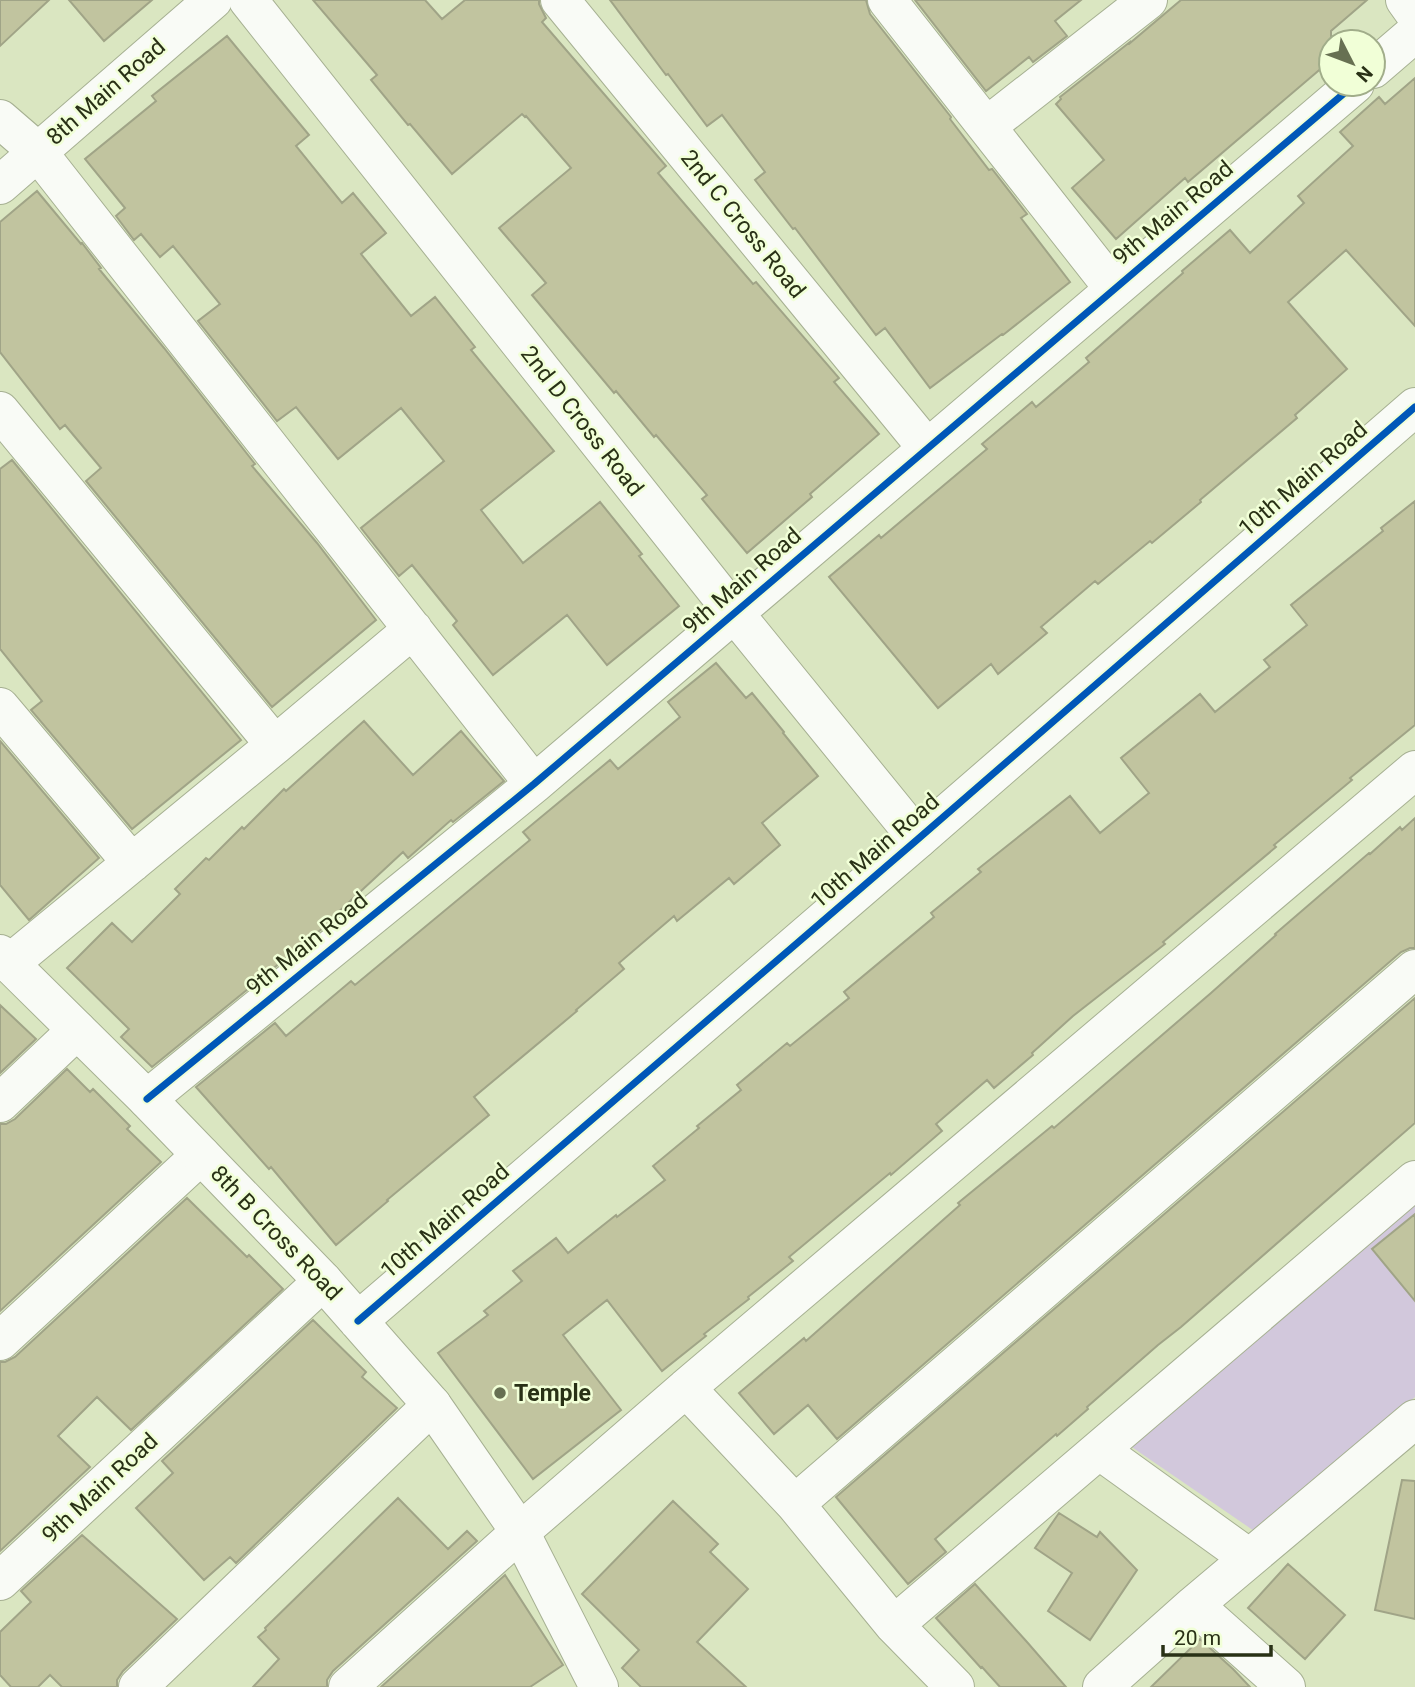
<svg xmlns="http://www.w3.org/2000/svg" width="1415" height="1687" font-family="Roboto,sans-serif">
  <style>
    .green { fill: #d2c8dc }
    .building { fill: #c1c49f; stroke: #a0a487; stroke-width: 2 }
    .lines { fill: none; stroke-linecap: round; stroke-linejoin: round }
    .minor-casing { stroke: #a6b092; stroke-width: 40 }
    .tertiary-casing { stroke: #a6b092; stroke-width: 40 }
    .minor { stroke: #f9fbf6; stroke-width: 38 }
    .tertiary { stroke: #f9fbf6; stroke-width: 38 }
    .cycleway-casing { stroke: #f1ffd7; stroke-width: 11 }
    .cycleway { stroke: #0057b8; stroke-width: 7 }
    .poi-dot { fill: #677052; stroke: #f1ffd7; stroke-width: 2.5 }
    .labels { text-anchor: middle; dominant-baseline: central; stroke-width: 5; stroke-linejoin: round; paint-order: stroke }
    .street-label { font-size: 23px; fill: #293116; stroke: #f1ffd7 }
    .poi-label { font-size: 23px; font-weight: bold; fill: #293116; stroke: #f1ffd7; text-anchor: start }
  </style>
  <rect width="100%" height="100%" fill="#dae6c1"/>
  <path class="green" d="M 1415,1191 L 1415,1397 L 1260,1535 L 1126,1443 Z"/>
  <path class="building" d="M 0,0 L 49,0 L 0,46 Z
    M 69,0 L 152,0 L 104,41 Z
    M 313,0 L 425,0 L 442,19 L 465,0 L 539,0 L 539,4 L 546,18 L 542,22 L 666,166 L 658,173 L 753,284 L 756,282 L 839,378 L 834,382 L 879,434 L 810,494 L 812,497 L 747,553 L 702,499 L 707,495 L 656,435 L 654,437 L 616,391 L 614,393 L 532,295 L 546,283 L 499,228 L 571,168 L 526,116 L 525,117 L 522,114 L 452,174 L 410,124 L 408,125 L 371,80 L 377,75 Z
    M 610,0 L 866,0 L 870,14 L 951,117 L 950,119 L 989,170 L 992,169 L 1027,214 L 1021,218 L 1070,282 L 1003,335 L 1002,334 L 930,388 L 885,328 L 876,335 L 795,228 L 793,229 L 755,180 L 765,172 L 722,115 L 707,126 L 668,74 L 666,75 Z
    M 915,0 L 1081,0 L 1055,21 L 1067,36 L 1033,62 L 1029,57 L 986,91 Z
    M 1181,0 L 1367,0 L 1331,31 L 1331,60 L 1188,182 L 1185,178 L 1116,239 L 1072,188 L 1104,160 L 1056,104 L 1061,99 L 1060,97 L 1130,42 L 1130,43 Z
    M 227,36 L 309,135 L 296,146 L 342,203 L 353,193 L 386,233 L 361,254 L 411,316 L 435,297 L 475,347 L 471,350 L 554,451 L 481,510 L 523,563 L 600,502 L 642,554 L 639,556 L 679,606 L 607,665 L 567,615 L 493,675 L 453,625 L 457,621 L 412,565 L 399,576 L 361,528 L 444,461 L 401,408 L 338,459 L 296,407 L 277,421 L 198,321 L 220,304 L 173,246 L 160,257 L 141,234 L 134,240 L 116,216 L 125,208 L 85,159 L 156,101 L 152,96 Z
    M 1415,78 L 1415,326 L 1346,250 L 1288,302 L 1347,369 L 1295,415 L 1297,418 L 1200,500 L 1201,502 L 1152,543 L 1150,541 L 1098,584 L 1095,581 L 1041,627 L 1047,633 L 998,674 L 991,664 L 938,708 L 829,577 L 879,535 L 881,538 L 987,449 L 982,444 L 1032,402 L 1036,407 L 1089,362 L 1086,358 L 1183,273 L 1182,271 L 1230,230 L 1250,253 L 1304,203 L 1298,196 L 1353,146 L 1340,132 L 1379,97 L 1385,104 Z
    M 37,191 L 81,244 L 82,243 L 101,268 L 99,269 L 164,348 L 255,464 L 252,466 L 317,543 L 376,620 L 272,707 L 86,481 L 101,468 L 65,425 L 60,429 L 0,352 L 0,222 Z
    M 12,460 L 241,740 L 132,829 L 31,710 L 42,701 L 0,649 L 0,469 Z
    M 1415,501 L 1415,725 L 1350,778 L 1352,780 L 1274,845 L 1276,847 L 1163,942 L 1165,944 L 1073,1016 L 1032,1053 L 1033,1055 L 994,1088 L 987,1080 L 936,1124 L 942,1131 L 891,1175 L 890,1173 L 789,1257 L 793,1261 L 748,1297 L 749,1299 L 704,1334 L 706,1336 L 662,1371 L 607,1300 L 563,1335 L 621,1410 L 533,1479 L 438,1353 L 488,1315 L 484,1311 L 522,1281 L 513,1271 L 556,1238 L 568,1253 L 616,1215 L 617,1217 L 665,1180 L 653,1166 L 699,1128 L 697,1126 L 741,1090 L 737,1085 L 787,1043 L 790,1046 L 849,998 L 844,992 L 934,917 L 931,913 L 981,872 L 978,869 L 1070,796 L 1100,833 L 1149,793 L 1121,758 L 1200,694 L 1215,712 L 1270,667 L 1264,660 L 1307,625 L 1291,605 L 1383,531 L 1381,528 Z
    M 716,663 L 746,698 L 752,693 L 784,732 L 783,733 L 818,776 L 762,823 L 780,845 L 734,884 L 729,878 L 677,921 L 674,916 L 619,963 L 624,969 L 576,1010 L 577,1011 L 474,1097 L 489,1115 L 387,1200 L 388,1201 L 336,1245 L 271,1167 L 269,1169 L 196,1087 L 275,1023 L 286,1036 L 351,981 L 355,985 L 530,840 L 523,832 L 610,760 L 618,769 L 680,717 L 668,702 Z
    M 364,721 L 413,775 L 461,731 L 504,781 L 453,822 L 451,820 L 408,858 L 403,852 L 333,917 L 334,919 L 152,1067 L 121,1037 L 129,1029 L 67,968 L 112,923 L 132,942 L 180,894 L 175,889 L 206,858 L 209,860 L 242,827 L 244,829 L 284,789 L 286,791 Z
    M 0,741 L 99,858 L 29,920 L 0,885 Z
    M 1415,818 L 1415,948 L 1410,948 L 1401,952 L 837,1439 L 808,1405 L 774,1434 L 739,1393 L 804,1338 L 806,1341 L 960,1205 L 958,1203 L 1052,1126 L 1054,1128 L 1211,993 L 1276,935 L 1275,934 L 1369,853 L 1370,854 L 1400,827 L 1402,830 Z
    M 1415,998 L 1415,1123 L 1181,1327 L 1158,1345 L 1087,1407 L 1088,1409 L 1057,1436 L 1056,1434 L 935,1539 L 946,1552 L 908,1584 L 836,1497 Z
    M 0,1005 L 36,1039 L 0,1073 Z
    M 67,1069 L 90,1092 L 93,1089 L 130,1126 L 127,1129 L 161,1162 L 0,1311 L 0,1124 L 6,1124 L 15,1119 Z
    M 187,1198 L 247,1257 L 249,1255 L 283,1289 L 131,1430 L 97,1397 L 58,1436 L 90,1467 L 0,1551 L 0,1362 L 5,1362 L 15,1357 Z
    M 1415,1214 L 1415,1301 L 1372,1249 Z
    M 313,1320 L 366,1372 L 362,1377 L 397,1408 L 236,1563 L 230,1557 L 204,1580 L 136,1508 L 173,1473 L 162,1461 Z
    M 1402,1480 L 1415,1481 L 1415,1619 L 1375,1610 Z
    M 398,1498 L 448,1549 L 467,1531 L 477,1541 L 333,1671 L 327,1680 L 327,1687 L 253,1687 L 279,1659 L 258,1637 L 266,1630 L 265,1628 Z
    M 673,1501 L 718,1544 L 710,1552 L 748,1589 L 697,1642 L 746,1687 L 641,1687 L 622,1668 L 639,1650 L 582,1594 Z
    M 1059,1513 L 1097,1537 L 1100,1532 L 1137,1570 L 1090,1640 L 1048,1611 L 1072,1573 L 1035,1548 Z
    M 82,1535 L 177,1619 L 123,1671 L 117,1680 L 117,1687 L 62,1687 L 50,1675 L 38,1687 L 11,1687 L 0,1675 L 0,1632 L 31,1602 L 21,1591 Z
    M 1288,1564 L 1345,1615 L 1305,1659 L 1248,1608 Z
    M 505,1575 L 563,1665 L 530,1687 L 381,1687 Z
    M 975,1584 L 1027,1642 L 1066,1687 L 1000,1687 L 982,1667 L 981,1668 L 936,1618 Z
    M 1200,1639 L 1233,1669 L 1250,1687 L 1151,1687 Z"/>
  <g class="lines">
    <g class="minor-casing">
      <path id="minor" d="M 248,0 L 735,614 L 918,839
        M 560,0 L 927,448
        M 887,0 L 1114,289
        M 1405,0 L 1415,14
        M 1373,69 L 1415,33
        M 0,119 L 37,151 L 534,784
        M 987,126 L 1148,0
        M 0,411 L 275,745
        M 0,707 L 132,863
        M 9,964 L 275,745 L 413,629
        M 147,1099 L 534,784 L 1355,84
        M 0,1103 L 77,1030
        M 0,1341 L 201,1155
        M 1099,1450 L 1249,1558
        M 795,1504 L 1415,969
        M 0,1581 L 323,1281
        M 1194,1605 L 1286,1687
        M 894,1625 L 1415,1180
        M 138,1687 L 432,1405
        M 348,1687 L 520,1532 L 686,1388
        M 955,1687 L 894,1625 L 795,1504 L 686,1388 L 1415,770
        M 1102,1687 L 1194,1605 L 1415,1419"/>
    </g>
    <g class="tertiary-casing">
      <path id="tertiary" d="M 0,185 L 213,0
        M 0,954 L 147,1099 L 323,1281 L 432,1405 L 520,1532 L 599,1687
        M 358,1321 L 918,839 L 1415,407"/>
    </g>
    <use href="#minor" class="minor"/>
    <use href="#tertiary" class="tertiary"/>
    <g class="cycleway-casing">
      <path id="cycleway" d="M 147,1099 L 534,784 L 1355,84
        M 358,1321 L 918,839 L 1415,407"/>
    </g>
    <use href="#cycleway" class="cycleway"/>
  </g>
  <circle class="poi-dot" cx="500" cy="1393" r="7"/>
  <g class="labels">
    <g class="street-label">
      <text transform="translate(106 92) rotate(-41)">8th Main Road</text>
      <text transform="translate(1173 213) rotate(-40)">9th Main Road</text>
      <text transform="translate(743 224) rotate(51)">2nd C Cross Road</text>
      <text transform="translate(582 421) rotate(52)">2nd D Cross Road</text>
      <text transform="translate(1303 479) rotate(-41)">10th Main Road</text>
      <text transform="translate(742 581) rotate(-41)">9th Main Road</text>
      <text transform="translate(875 851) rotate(-41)">10th Main Road</text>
      <text transform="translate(307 944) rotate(-39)">9th Main Road</text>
      <text transform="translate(445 1221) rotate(-41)">10th Main Road</text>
      <text transform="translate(276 1233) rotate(46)">8th B Cross Road</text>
      <text transform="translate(100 1488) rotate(-43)">9th Main Road</text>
    </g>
    <g class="poi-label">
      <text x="514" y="1393">Temple</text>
    </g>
  </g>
  <g transform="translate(1352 63) rotate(132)"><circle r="33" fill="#f1ffd7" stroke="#a1ad8a" stroke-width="2"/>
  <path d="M0-5L12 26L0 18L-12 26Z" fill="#677052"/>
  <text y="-10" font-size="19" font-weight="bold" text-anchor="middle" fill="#293116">N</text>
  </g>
  <path d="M1163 1645v10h108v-10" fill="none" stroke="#293116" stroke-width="3.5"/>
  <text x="1174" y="1645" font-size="21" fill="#293116" stroke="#f1ffd7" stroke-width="5" paint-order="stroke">20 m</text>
</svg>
